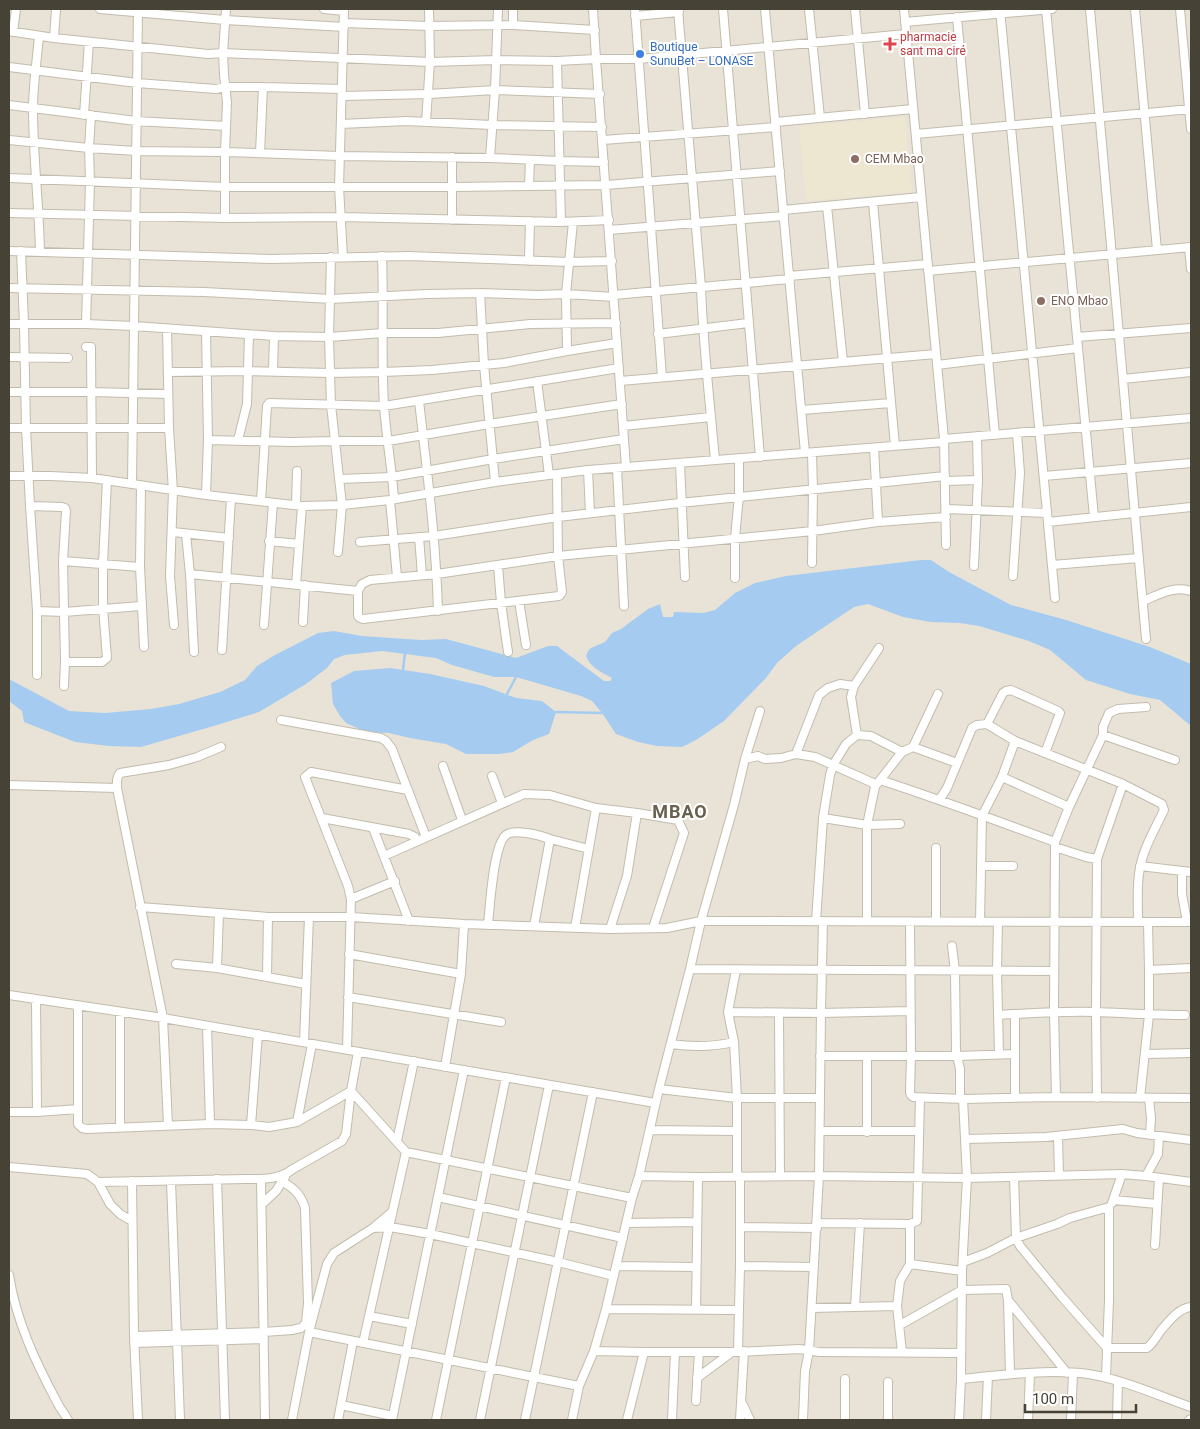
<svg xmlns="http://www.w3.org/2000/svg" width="1200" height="1429" font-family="Roboto,sans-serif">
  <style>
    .residential { fill: #e8e3d6 }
    .education { fill: #ede7d2 }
    .water { fill: #a5ccf0 }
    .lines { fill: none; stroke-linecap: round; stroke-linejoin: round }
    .stream { stroke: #a5ccf0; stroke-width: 2.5 }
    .street-casing { stroke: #c2bcad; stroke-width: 10 }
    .street { stroke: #fff; stroke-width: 8 }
    .health-dot { fill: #e0444e; stroke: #fff; stroke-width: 2 }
    .shop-dot { fill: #3f7fe0; stroke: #fff; stroke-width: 2 }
    .education-dot { fill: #8d6e63; stroke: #fff; stroke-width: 2 }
    .labels { text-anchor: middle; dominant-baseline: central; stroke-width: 4; stroke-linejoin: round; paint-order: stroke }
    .health-label { font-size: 12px; fill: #be3a42; stroke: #fff; text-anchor: start }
    .shop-label { font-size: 12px; fill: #366cbe; stroke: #fff; text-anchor: start }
    .education-label { font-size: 12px; fill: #785e54; stroke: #fff; text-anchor: start }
    .district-label { font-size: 18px; font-weight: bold; letter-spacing: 1px; fill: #6a604e; stroke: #fff }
  </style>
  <rect width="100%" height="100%" fill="#f4f1e8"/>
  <path class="residential" d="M 9,9 L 1191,9 L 1191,1420 L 9,1420 Z"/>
  <path class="education" d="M 905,117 L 912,192 L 806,201 L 799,126 Z"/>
  <path class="water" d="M 921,560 L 931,560 L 949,572 L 1011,605 L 1066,620 L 1150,647 L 1191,664 L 1191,726 L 1160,700 L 1130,694 L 1086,680 L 1050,650 L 1029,641 L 979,626 L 960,623 L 931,622 L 903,617 L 868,604 L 854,607 L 796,646 L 777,663 L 766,678 L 724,721 L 696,740 L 682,747 L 657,746 L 638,742 L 616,734 L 602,713 L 592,701 L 581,696 L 516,677 L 494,677 L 452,665 L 436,658 L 382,651 L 345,655 L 334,659 L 327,668 L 306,684 L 259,712 L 217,725 L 141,747 L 109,746 L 75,742 L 24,722 L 22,711 L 9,701 L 9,679 L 69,711 L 105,713 L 151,709 L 179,704 L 220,692 L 245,680 L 257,666 L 275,655 L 318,633 L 334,631 L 362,636 L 421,640 L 446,639 L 516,658 L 548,646 L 557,646 L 604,681 L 610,681 L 612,678 C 601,672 591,668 586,656 L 588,651 L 591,648 L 605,642 L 612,633 L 621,629 L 648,609 L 660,604 L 663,617 L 673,617 L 674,612 L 703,613 L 715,610 L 735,593 L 755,583 L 786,576 Z
    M 390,668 L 430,674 L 484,686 L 516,698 L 542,701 L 556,712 L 549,734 L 533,740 L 513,752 L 499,754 L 466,754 L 446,744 L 410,738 L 389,733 L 366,732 L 346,723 L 340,716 L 333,704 L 331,683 L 354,671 Z"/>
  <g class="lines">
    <path class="stream" d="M 403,670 L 405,653
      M 507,694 L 516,677
      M 556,712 L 602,713"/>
    <g class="street-casing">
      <path id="street" d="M 100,9 L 225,20 L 344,27
        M 324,9 L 344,11
        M 513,9 L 513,25
        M 593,9 L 596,59 L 626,467
        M 635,9 L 662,377
        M 678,9 L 701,287 C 703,345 710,403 715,460
        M 723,9 L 760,457
        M 765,9 L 805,453
        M 809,9 L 820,118
        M 855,9 L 865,114
        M 904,9 L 944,439 L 946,545
        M 1000,9 L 1055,598
        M 1046,9 L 1094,517
        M 1090,9 L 1146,639
        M 1135,9 L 1157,250
        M 1180,9 L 1191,129
        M 635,16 L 679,12
        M 957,17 L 995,435
        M 905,22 L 1052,9
        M 344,23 L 429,26 L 513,25 L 595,30
        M 9,31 L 54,38 L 208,54 L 223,53 L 430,62 L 496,60 L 557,61 L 596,59 L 639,59 L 906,34
        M 13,32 L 16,9
        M 39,36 C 37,60 33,85 33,109 C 33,156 39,204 40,251
        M 54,38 L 56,9
        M 557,61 L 561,222
        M 9,67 L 137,83 L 216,89 L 226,87 L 263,87 L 342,89
        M 342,96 L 429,94 L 495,90 L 600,94
        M 9,105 L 136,121 L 226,126
        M 84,115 L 89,42
        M 426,122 L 430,62 L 429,9
        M 776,122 L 913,109
        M 341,124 L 406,121 L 492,125 L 602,127
        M 916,134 L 1191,109
        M 9,140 L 89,148 L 136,151 L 225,152 L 340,156 L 490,158 L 559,161 L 604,162
        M 603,140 L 776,127
        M 260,153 L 263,87
        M 452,157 L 452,220
        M 490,158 L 495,90 L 498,9
        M 9,178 L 225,187 L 453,187 L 606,185 L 780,171
        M 529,186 L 530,160
        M 873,202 L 895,446
        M 827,206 L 843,362
        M 783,210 L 921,197
        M 9,213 L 225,218 L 341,217 L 561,222 L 609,220
        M 225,218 L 225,152 L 227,102 L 224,75 L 223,53 L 226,9
        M 609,230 L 784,216
        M 1189,247 L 1191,269
        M 9,251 L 272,259 L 408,256 L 569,262 L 612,261
        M 21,251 L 24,324 L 26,428 L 30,506 L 37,611 L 37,675
        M 382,256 C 384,305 381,355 384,405 C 386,436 392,468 394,499
        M 331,257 L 329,337 L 331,405 L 342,505 L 338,552
        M 343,257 L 339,187 L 344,9
        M 529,261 L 530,221
        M 928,271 L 1191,247
        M 789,276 L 928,264
        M 9,288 L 204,292 L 331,299 L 427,294 L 480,293 L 538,295 L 566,294 L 614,297
        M 480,293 L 484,365 L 495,482
        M 614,295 L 790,279
        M 9,324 L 86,324 L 134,326 L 274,336 L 329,337 L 383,333 L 438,333 L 530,324 L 616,323
        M 86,324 L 90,182 L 89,148 L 91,115
        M 167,329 L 169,428 L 173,491 L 170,576 L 174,625
        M 206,332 L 208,440 L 206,495
        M 658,334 L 748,323
        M 1077,337 L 1191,328
        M 86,347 L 91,347 L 92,478
        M 567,351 L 566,294 L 573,222
        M 9,357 L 68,358
        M 937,365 L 1078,348
        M 273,371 L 274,336
        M 168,372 L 247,371 L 330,373 L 383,372 L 432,370 L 504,363 L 567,351 L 617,343
        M 1123,379 L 1191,372
        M 537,381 L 549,475
        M 620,381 L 936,354
        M 9,392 L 91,392 L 168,394
        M 419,401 C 427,471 436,540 438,611
        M 802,410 L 891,403
        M 623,426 L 711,417
        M 9,428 L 169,428
        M 944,439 L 1191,418
        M 208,440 L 292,442 L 335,441 L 388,441 L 489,424 L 622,404
        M 238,440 L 247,404 L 249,335
        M 874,448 L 878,522
        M 812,453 L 813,490 L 812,563
        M 680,463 L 685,577
        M 617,468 L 624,606
        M 588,470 L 590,513
        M 9,476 L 51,476 L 92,478 L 206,495 L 302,506 L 342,505 L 390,500 L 495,482 L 588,470 L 944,442
        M 1044,476 L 1191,463
        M 339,479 L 392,477 L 493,459 L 624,439
        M 945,481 L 978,480
        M 132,484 L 138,9
        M 141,486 L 140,567 L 144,647
        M 390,500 L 397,577
        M 261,501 L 267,406 L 269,403 L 384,406 L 619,368
        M 296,505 L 297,471
        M 30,506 L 62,507 L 65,508 L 66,511 L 63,561 L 65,662 L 64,686
        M 946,509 L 1047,513
        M 1048,522 L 1191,507
        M 173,532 L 229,538
        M 186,534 L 190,574 L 194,652
        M 419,537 L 422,575
        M 269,541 L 299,544
        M 360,542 L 434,536 L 558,517 L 680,503 L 945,476
        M 63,561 L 140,567
        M 498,565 L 501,603 L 508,652
        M 1052,565 L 1139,558
        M 974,566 L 978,480 L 977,436
        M 190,574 L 358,591 L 362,584 L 370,580 L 437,574 L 558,556 L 813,531 L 878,522 L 946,517
        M 1013,576 L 1020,473 L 1017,433
        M 735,578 L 735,538 L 739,496 L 739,458
        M 296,585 L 302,506
        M 358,591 L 358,616 L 360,618 L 363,619 L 559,596 L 562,592 L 558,556 L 557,474
        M 519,601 L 526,645
        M 1143,601 C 1158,595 1175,585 1191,591
        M 37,611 L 64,612 L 141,606
        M 303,622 L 305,585
        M 264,625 L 273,503
        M 222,650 L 231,498
        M 65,662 L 102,662 L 107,658 L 103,608 L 103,564 L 107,480
        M 281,720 L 381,738 L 386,741 L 392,749 L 426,837
        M 987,724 L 1003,693 L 1006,691 L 1011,690 L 1058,711 L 1060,713 L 1045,753
        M 857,735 L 851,697 L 854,686 L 879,648
        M 1103,735 L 1175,760
        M 913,747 L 938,694
        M 796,754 L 819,695 L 828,688 L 840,684 L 854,686
        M 745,759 L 758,756 L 765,759 L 781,758 L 796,754 L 815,757 L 873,783 L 875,787 L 867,825 L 867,921
        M 443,766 L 462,820
        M 492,776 L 502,803
        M 1002,777 L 1069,807
        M 880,780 C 939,799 997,821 1055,842
        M 877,784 L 902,752 L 913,747 L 957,763
        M 9,785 L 117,788
        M 940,799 L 947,788 L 972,728 L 977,725 L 987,724 L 1015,741 L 1123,784 L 1162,804 L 1164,810 C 1157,825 1148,840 1143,856 C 1136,877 1138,900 1138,922
        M 322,818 L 409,834 L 415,837 L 417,841
        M 823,818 L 867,825 L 900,824
        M 373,828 L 409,921
        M 550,839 L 589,849
        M 1055,847 L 1086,857 L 1097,859
        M 384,856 L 524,794 L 550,795 L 596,808 L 637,813 L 678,820 L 684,833 L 653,928
        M 981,866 L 1013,866
        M 1140,866 L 1191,872
        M 1182,871 L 1182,894 L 1187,922
        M 351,899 L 395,881
        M 140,907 L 219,913
        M 816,921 L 823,818 L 830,775 L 833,765 L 846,744 L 857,735 L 871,736 L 902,752
        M 910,922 L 911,1055 L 910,1092 L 911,1095 L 913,1097 L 963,1099 L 1056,1097 L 1191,1098
        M 936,922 L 936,848
        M 980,922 L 982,816 L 1002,777 L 1015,741
        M 998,922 L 997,971 L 999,1054
        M 488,925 C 490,906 493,848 505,836 C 512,828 540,835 550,839 L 534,926
        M 575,928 L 596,808
        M 610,929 L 627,876 L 637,813
        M 952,946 L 955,971 L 956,1051 L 960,1069 L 960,1098
        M 349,954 L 461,974
        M 176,964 L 217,968 L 219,913 L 268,917 L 351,917 L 464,924 L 610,929 L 667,928 L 701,921 L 712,921 L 1191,922
        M 217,968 L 306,984
        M 690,969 L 1054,971
        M 736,970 L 728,1012 L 734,1042 L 737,1098 L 737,1177
        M 1149,970 L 1191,968
        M 267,977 L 268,917
        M 9,995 L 163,1018 L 655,1103
        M 348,997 L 501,1022
        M 36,1000 L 37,1112
        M 78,1006 L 78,1124 L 82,1128 L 87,1129 L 210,1124 L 251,1125
        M 120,1012 L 120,1127
        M 728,1012 L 821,1013 L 911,1011
        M 779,1013 L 780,1176
        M 998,1015 C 1030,1013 1063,1011 1095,1012 C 1125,1013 1155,1015 1185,1015
        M 207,1026 L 210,1124
        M 258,1034 L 251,1125 L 269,1127 L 297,1122 L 351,1091
        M 304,1042 L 309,917
        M 671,1044 C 692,1047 713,1047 734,1042
        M 347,1050 L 351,899 L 348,886 L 305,777 L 311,772 L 408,790
        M 1145,1054 L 1191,1053
        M 820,1056 L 957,1056 L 1015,1054
        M 867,1056 L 867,1132
        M 445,1067 L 461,974 L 464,924
        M 659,1089 L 737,1098 L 820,1098
        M 351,1091 L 406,1152 L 363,1343
        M 1056,1097 L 1054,1012 L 1055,842 L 1069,807 L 1103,735 L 1103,727 L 1109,713 L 1118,709 L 1146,707
        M 1015,1098 L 1015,1014
        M 1097,1098 L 1096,1012 L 1097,859 L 1123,784
        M 1140,1098 L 1149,1015 L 1149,970 L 1148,922
        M 1149,1098 L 1151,1118 L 1150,1135
        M 9,1112 L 37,1112 L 78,1109
        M 297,1122 L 312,1044
        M 168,1125 L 163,1018 L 117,788 C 117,782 116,778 120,773 L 169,765 L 197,757 L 221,747
        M 650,1130 L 737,1131
        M 820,1131 L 919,1131
        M 1058,1137 L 1059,1175
        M 965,1139 L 1046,1137 L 1123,1129 L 1137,1133 L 1191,1140
        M 397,1141 L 414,1061
        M 406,1152 L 632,1198
        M 9,1167 L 87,1174 L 98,1182 L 110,1204 L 120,1214 L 132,1221
        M 639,1176 L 698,1177 L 819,1176 L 967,1178 L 1122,1174 L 1146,1176 L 1191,1182
        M 1146,1176 L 1158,1154 L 1159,1136
        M 1014,1177 L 1016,1238 L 1020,1246 L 1062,1297 L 1107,1348 L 1147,1348 C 1154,1343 1157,1335 1162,1329 C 1170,1320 1179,1308 1191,1307
        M 217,1179 L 225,1420
        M 261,1180 L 265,1420
        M 132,1181 L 134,1336 L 138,1420
        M 171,1181 L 180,1420
        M 98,1182 L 246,1179 C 262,1179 279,1180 293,1169 L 342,1141 L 346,1134 L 351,1091 L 358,1052
        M 438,1197 L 623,1238
        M 1114,1200 L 1157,1204
        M 1112,1203 L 1122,1174
        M 262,1204 L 276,1191 L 285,1177
        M 627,1223 L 697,1222
        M 817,1223 L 910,1224 L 917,1221 L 920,1098
        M 740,1227 L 817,1228
        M 373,1228 L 392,1212
        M 1155,1245 L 1159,1178
        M 963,1262 L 987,1253 L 1016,1238 L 1057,1224 L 1070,1218 L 1109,1207 L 1109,1300 L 1106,1377
        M 910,1264 L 910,1224
        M 616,1266 L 696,1267
        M 740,1266 L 814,1267
        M 9,1275 C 16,1321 36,1363 58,1404 C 61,1410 65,1414 68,1420
        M 1008,1300 L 1067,1373
        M 855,1307 L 860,1223
        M 812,1308 L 897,1306
        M 606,1309 L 739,1310
        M 696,1309 L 698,1177
        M 369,1316 L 412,1324
        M 900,1325 L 962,1290 L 1006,1289 L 1008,1300 L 1010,1374
        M 309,1332 L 579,1386
        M 134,1336 L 264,1332 L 292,1330 L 301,1328 L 306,1323 L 308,1303 L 305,1208 C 301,1195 295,1189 283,1182
        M 134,1343 L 264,1339
        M 594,1351 L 644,1352 L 738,1352 L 800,1349 L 819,1352 L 961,1353
        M 738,1352 L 740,1266 L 740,1176
        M 902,1352 L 897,1306 L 900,1281 L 910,1264 L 962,1271
        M 697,1378 L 732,1352
        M 961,1379 C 1001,1375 1049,1369 1088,1374 C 1122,1379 1159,1396 1191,1407
        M 696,1401 L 699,1352
        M 341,1405 L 393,1416
        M 743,1405 L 750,1420
        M 292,1420 L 309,1332 L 327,1264 L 334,1253 L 373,1228 L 390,1227 L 430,1234 L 558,1262 L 614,1276
        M 338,1420 L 353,1341
        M 392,1420 L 464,1070
        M 436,1420 L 506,1077
        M 480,1420 L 549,1085
        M 525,1420 L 593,1092
        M 572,1420 L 579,1386 L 594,1351 L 606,1309 L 632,1198 L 639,1176 L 659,1089 L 690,969 L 701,921 L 734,805 L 745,759 L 760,711
        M 627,1420 L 644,1352
        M 672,1420 L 675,1352
        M 740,1420 L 744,1351
        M 803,1420 L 805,1371 L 809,1351 L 819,1176 L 821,1013 L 823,921
        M 845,1420 L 845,1379
        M 888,1420 L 888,1382
        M 959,1420 L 961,1379 L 962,1271 L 967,1178 L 963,1099
        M 986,1420 L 988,1376
        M 1028,1420 L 1030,1374
        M 1071,1420 L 1073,1373
        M 1117,1420 L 1118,1381
        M 1189,1420 L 1191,1419"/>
    </g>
    <use href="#street" class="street"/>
  </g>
  <path class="health-dot" d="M887.5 36.5h5v5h5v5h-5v5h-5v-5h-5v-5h5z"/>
  <circle class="shop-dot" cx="640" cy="54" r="5"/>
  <g class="education-dot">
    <circle cx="855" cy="159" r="5"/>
    <circle cx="1041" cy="301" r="5"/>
  </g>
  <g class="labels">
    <g class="health-label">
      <text x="900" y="37">pharmacie<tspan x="900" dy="14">sant ma ciré</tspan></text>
    </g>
    <g class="shop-label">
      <text x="650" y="47">Boutique<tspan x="650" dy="14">SunuBet – LONASE</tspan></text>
    </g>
    <g class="education-label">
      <text x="865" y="159">CEM Mbao</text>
      <text x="1051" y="301">ENO Mbao</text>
    </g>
    <g class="district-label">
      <text x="680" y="811">MBAO</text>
    </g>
  </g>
  <rect width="1200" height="1429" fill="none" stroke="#474236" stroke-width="20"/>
  <path d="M1025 1404v8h111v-8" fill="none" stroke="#474236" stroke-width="2.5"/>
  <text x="1032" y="1404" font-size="15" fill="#474236" stroke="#ffffff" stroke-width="4" paint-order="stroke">100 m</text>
</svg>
